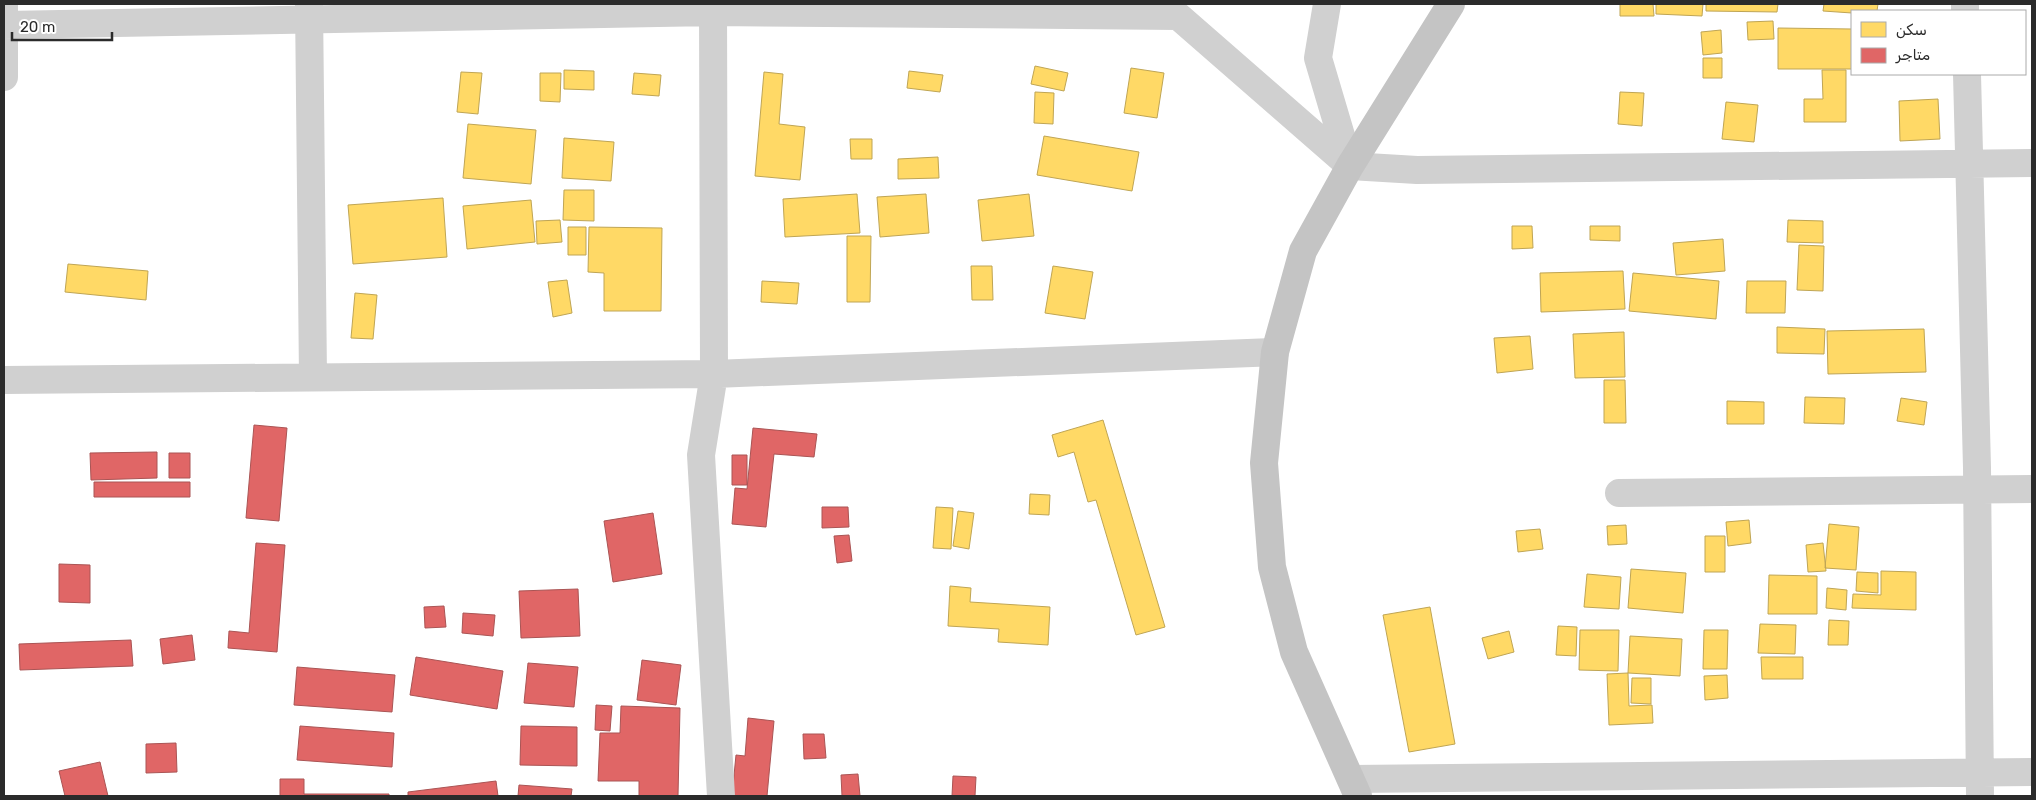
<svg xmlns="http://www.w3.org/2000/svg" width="2036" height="800" font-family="Rubik,'Noto Naskh Arabic',sans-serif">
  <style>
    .homes { fill: #ffd966; stroke: #bfa554 }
    .shops { fill: #e06666; stroke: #aa5454 }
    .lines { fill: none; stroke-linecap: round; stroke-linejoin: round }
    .street { stroke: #d0d0d0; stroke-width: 28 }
    .primary { stroke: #c4c4c4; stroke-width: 28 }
  </style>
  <rect width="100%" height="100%" fill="#fff"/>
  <path class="homes" d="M 1620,4 L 1653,4 L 1654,16 L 1620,16 Z
    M 1656,4 L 1703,4 L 1702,16 L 1656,14 Z
    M 1706,4 L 1778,4 L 1777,12 L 1706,11 Z
    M 1824,4 L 1878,4 L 1877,11 L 1852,11 L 1852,13 L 1823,11 Z
    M 1773,21 L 1774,39 L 1748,40 L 1747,22 Z
    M 1778,28 L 1852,29 L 1852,69 L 1778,69 Z
    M 1721,30 L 1722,53 L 1703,55 L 1701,32 Z
    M 1703,58 L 1722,58 L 1722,78 L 1703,78 Z
    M 1035,66 L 1068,73 L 1064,91 L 1031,84 Z
    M 1131,68 L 1164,73 L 1157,118 L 1124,113 Z
    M 564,70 L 594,71 L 594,90 L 564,89 Z
    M 1822,70 L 1846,70 L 1846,122 L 1804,122 L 1804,99 L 1823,99 Z
    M 909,71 L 943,75 L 940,92 L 907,88 Z
    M 461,72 L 482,73 L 478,114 L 457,112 Z
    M 764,72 L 783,74 L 779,124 L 805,127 L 800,180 L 755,176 Z
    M 540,73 L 561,73 L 560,102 L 540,101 Z
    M 634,73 L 661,75 L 659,96 L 632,94 Z
    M 1035,92 L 1054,93 L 1053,124 L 1034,123 Z
    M 1620,92 L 1644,93 L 1642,126 L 1618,124 Z
    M 1938,99 L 1940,139 L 1900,141 L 1899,101 Z
    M 1726,102 L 1758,105 L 1754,142 L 1722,139 Z
    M 468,124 L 536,130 L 531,184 L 463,178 Z
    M 1044,136 L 1139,152 L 1132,191 L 1037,175 Z
    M 564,138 L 614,142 L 611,181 L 562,178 Z
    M 850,139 L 872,139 L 872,159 L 851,159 Z
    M 938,157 L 939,178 L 898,179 L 898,159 Z
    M 564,190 L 594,190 L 594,221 L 563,220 Z
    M 857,194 L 860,233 L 785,237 L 783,199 Z
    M 926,194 L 929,233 L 880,237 L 877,197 Z
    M 1029,194 L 1034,236 L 982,241 L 978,200 Z
    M 443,198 L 447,257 L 353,264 L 348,205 Z
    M 531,200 L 535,242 L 467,249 L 463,206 Z
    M 560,220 L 562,242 L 537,244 L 536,221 Z
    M 1788,220 L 1823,221 L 1823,243 L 1787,242 Z
    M 1512,226 L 1532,226 L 1533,248 L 1512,249 Z
    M 1590,226 L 1620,226 L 1620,241 L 1590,240 Z
    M 568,227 L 586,227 L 586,255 L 568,255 Z
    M 589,227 L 662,228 L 661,311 L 604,311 L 604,273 L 588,272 Z
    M 847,236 L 871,236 L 870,302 L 847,302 Z
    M 1723,239 L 1725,271 L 1676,275 L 1673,243 Z
    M 1799,245 L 1824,246 L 1823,291 L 1797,290 Z
    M 68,264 L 148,271 L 146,300 L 65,292 Z
    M 971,266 L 992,266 L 993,300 L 972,300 Z
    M 1053,266 L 1093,272 L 1085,319 L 1045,313 Z
    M 1623,271 L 1625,309 L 1541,312 L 1540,273 Z
    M 1633,273 L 1719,281 L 1716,319 L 1629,311 Z
    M 567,280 L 572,313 L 553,317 L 548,282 Z
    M 762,281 L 799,283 L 797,304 L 761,302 Z
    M 1747,281 L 1786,281 L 1785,313 L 1746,313 Z
    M 355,293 L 377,295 L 373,339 L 351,338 Z
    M 1777,327 L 1825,329 L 1824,354 L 1777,353 Z
    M 1924,329 L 1926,372 L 1828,374 L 1827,331 Z
    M 1624,332 L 1625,377 L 1575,378 L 1573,334 Z
    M 1530,336 L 1533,369 L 1497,373 L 1494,338 Z
    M 1604,380 L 1625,380 L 1626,423 L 1604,423 Z
    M 1805,397 L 1845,398 L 1844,424 L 1804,423 Z
    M 1901,398 L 1927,402 L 1924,425 L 1897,421 Z
    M 1727,401 L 1764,402 L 1764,424 L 1727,424 Z
    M 1103,420 L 1165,627 L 1136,635 L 1096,500 L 1088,502 L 1074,452 L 1058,457 L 1052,435 Z
    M 1030,494 L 1050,495 L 1049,515 L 1029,514 Z
    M 936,507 L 953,508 L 951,549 L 933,548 Z
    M 958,511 L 974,513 L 969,549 L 953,546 Z
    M 1749,520 L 1751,543 L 1728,546 L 1726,522 Z
    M 1829,524 L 1859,527 L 1856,570 L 1825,568 Z
    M 1626,525 L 1627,544 L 1608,545 L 1607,526 Z
    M 1540,529 L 1543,549 L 1518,552 L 1516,531 Z
    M 1705,536 L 1725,536 L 1725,572 L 1705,572 Z
    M 1823,543 L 1826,571 L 1808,572 L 1806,545 Z
    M 1631,569 L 1686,573 L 1683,613 L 1628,608 Z
    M 1881,571 L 1916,572 L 1916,610 L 1852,608 L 1853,594 L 1881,595 Z
    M 1857,572 L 1878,573 L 1878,593 L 1856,591 Z
    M 1587,574 L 1621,577 L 1619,609 L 1584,607 Z
    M 1769,575 L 1817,576 L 1817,614 L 1768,614 Z
    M 950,586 L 971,588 L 970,602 L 1050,607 L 1048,645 L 998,642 L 999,629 L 948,626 Z
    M 1827,588 L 1847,590 L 1846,610 L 1826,608 Z
    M 1430,607 L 1455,744 L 1409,752 L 1383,615 Z
    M 1829,620 L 1849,621 L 1848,645 L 1828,645 Z
    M 1760,624 L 1796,625 L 1795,654 L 1758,653 Z
    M 1558,626 L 1577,627 L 1576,656 L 1556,655 Z
    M 1580,630 L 1619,630 L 1618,671 L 1579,670 Z
    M 1704,630 L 1728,630 L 1727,669 L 1703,669 Z
    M 1509,631 L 1514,652 L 1488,659 L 1482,638 Z
    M 1630,636 L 1682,639 L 1680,676 L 1628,673 Z
    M 1761,657 L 1803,657 L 1803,679 L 1762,679 Z
    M 1628,673 L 1629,706 L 1652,705 L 1653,723 L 1609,725 L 1607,674 Z
    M 1727,675 L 1728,698 L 1705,700 L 1704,676 Z
    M 1632,678 L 1651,678 L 1651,704 L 1631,703 Z"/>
  <path class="shops" d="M 254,425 L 287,428 L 279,521 L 246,518 Z
    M 753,428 L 817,434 L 814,457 L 774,454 L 766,527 L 732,524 L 735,488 L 747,489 Z
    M 157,452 L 157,478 L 91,480 L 90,453 Z
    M 169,453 L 190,453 L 190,478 L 169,478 Z
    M 732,455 L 747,455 L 747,485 L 732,485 Z
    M 94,482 L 190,482 L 190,497 L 94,497 Z
    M 822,507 L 848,507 L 849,527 L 822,528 Z
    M 653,513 L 662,574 L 613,582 L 604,521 Z
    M 849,535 L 852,561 L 837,563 L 834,536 Z
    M 256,543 L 285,545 L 277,652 L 228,648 L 229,631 L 249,633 Z
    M 59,564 L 90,565 L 90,603 L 59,602 Z
    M 578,589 L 580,636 L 521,638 L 519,591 Z
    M 444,606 L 446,627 L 425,628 L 424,607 Z
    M 463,613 L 495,615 L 493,636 L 462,633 Z
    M 192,635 L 195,660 L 163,664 L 160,639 Z
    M 131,640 L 133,666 L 20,670 L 19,644 Z
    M 416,657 L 503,671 L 497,709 L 410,695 Z
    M 642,660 L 681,665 L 676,705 L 637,700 Z
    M 528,663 L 578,667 L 574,707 L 524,703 Z
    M 297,667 L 395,675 L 392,712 L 294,705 Z
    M 596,705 L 612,706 L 610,731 L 595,730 Z
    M 621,706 L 680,708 L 678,796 L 639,796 L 639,781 L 598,781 L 600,733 L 620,733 Z
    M 748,718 L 774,721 L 767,796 L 732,796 L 736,755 L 745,756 Z
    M 300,726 L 394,733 L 392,767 L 297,760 Z
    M 521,726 L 577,727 L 577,766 L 520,765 Z
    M 803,734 L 824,734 L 826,758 L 804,759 Z
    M 176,743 L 177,772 L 146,773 L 146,744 Z
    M 100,762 L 108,796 L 65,796 L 59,771 Z
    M 858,774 L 860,796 L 842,796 L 841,775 Z
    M 953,776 L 976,777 L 975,796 L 952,796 Z
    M 280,779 L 304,779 L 304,794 L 389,794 L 389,796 L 280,796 Z
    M 496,781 L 498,796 L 408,796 L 408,792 Z
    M 519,785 L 572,789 L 571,796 L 518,796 Z"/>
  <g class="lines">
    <path class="street" d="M 309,4 L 313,377
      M 713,4 L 714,374 L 1275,352
      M 1327,4 L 1318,58 L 1350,166
      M 1965,4 L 1965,11
      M 4,25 L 713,12 L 1178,16 L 1350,166 L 1417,170 L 2032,163
      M 1967,74 L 1977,468 L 1980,796
      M 4,77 L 4,4
      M 4,380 L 714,374 L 701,455 L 721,796
      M 1619,493 L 2032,489
      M 1351,779 L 2032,772"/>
    <path class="primary" d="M 1358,796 L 1294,652 L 1272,567 L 1264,463 L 1275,352 L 1303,251 L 1350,166 L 1451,4"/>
  </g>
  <rect width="2036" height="800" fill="none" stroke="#2b2b2b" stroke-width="10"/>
  <rect x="1851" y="10" width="175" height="65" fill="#ffffff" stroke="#aaaaaa"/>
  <rect x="1861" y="22" width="25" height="15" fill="#ffd966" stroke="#aaaaaa"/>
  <text x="1896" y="35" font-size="15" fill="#2b2b2b">سكن</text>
  <rect x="1861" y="48" width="25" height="15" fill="#e06666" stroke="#aaaaaa"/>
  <text x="1896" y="60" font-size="15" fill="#2b2b2b">متاجر</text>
  <path d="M12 32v8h100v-8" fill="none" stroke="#2b2b2b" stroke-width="2.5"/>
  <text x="20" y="32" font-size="15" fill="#2b2b2b" stroke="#ffffff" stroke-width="4" paint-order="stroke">20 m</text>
</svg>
